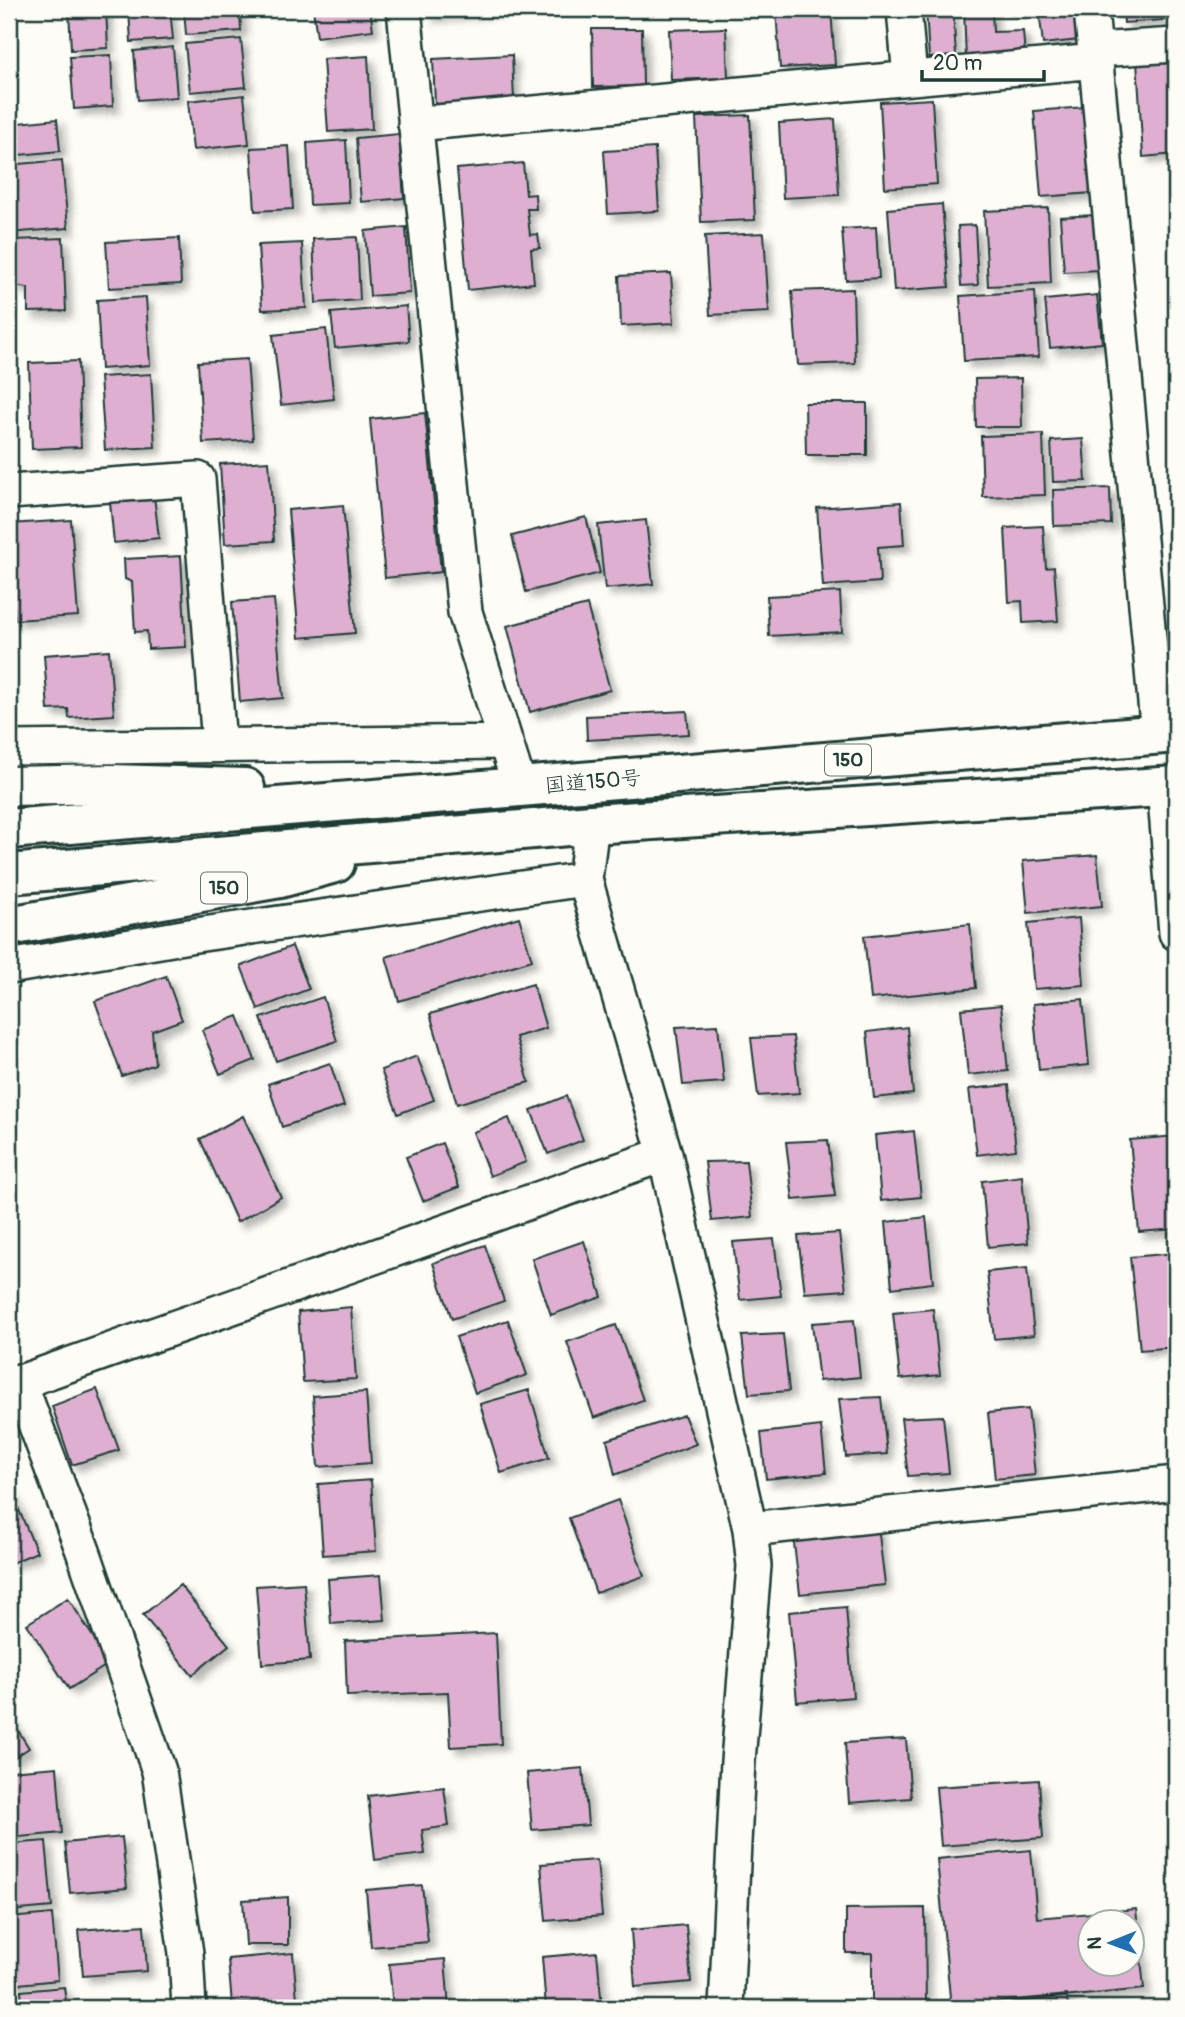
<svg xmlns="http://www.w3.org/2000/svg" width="1185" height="2017" font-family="Pangolin,'Klee One',sans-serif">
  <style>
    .building { fill: #deafd1; stroke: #1f3d34; stroke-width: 2; fill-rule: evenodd; filter: url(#shadow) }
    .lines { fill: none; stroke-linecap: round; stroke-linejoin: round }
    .minor-casing { stroke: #1f3d34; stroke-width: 38 }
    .trunk-casing { stroke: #1f3d34; stroke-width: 44 }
    .minor { stroke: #fdfcf7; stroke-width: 33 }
    .trunk { stroke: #fdfcf7; stroke-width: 38 }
    .labels { text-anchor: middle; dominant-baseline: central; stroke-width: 5; stroke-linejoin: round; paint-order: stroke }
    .shield { fill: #fdfcf7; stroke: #62766e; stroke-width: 2 }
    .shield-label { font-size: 19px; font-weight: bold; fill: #1f3d34 }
    .street-label { font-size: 21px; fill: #1f3d34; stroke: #fdfcf7 }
  </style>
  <defs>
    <filter id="shadow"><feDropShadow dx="6" dy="6" stdDeviation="3.5" flood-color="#0004"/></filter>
  </defs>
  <rect width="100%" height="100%" fill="#fdfcf7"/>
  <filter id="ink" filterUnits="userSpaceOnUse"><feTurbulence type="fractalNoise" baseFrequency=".0143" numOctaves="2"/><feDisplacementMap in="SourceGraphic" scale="14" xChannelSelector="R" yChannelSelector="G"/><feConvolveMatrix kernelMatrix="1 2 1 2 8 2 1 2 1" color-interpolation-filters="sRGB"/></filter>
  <g filter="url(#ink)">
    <path class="building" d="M 69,9 L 106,9 L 108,48 L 71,50 Z
      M 129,9 L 170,9 L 173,39 L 131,42 Z
      M 184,9 L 240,9 L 241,31 L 186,35 Z
      M 313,9 L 370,9 L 373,30 L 317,37 Z
      M 427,9 L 502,9 L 428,16 Z
      M 776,9 L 831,9 L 835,65 L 780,68 Z
      M 926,9 L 953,9 L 956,56 L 929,58 Z
      M 964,9 L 992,9 L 993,32 L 1023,31 L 1025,56 L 966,60 Z
      M 1076,9 L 1079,40 L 1043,44 L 1039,10 Z
      M 1123,9 L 1176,9 L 1176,19 L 1124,23 Z
      M 726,28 L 728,78 L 671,80 L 669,30 Z
      M 592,29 L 642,29 L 643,86 L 593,87 Z
      M 241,39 L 246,87 L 190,92 L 185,44 Z
      M 173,47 L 177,97 L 138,100 L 134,51 Z
      M 111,55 L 113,106 L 74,109 L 70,57 Z
      M 512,55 L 514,100 L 435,104 L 433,59 Z
      M 368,56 L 372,129 L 328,132 L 323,59 Z
      M 1176,58 L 1176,154 L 1143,157 L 1137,61 Z
      M 244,95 L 249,144 L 193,150 L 188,101 Z
      M 932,99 L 937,184 L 885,188 L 880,102 Z
      M 1085,107 L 1092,193 L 1041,197 L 1034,111 Z
      M 750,115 L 755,220 L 701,222 L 696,117 Z
      M 57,119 L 60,151 L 9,156 L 9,124 Z
      M 835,119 L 839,195 L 783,198 L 779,123 Z
      M 399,134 L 404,198 L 361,202 L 356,138 Z
      M 346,140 L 349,203 L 310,205 L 307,143 Z
      M 289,146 L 293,209 L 255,211 L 251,148 Z
      M 655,148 L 659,211 L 608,214 L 604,151 Z
      M 62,160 L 68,228 L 9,233 L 9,165 Z
      M 523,163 L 526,195 L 535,194 L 536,209 L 527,209 L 530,235 L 538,234 L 540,248 L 531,249 L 534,283 L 468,290 L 457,169 Z
      M 1176,169 L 1176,250 L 1172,251 L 1168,170 Z
      M 942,204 L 949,287 L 894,291 L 888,209 Z
      M 1048,208 L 1051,283 L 988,286 L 984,211 Z
      M 1095,215 L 1098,270 L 1064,272 L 1060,217 Z
      M 975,225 L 978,285 L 961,286 L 958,226 Z
      M 406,227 L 410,293 L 370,296 L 365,231 Z
      M 876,227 L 879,278 L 846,280 L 842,229 Z
      M 764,233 L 769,312 L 710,315 L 705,236 Z
      M 357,237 L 360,300 L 316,303 L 313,239 Z
      M 63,238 L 66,311 L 28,312 L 28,288 L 14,286 L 13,240 Z
      M 179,238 L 181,284 L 109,288 L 106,242 Z
      M 302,243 L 306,308 L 262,310 L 258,245 Z
      M 671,273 L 674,323 L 621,326 L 619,276 Z
      M 853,289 L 855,363 L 798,365 L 792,291 Z
      M 1035,291 L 1039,357 L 964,361 L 960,296 Z
      M 1097,295 L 1102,343 L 1050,348 L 1045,300 Z
      M 146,297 L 150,365 L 101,369 L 97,300 Z
      M 406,306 L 409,341 L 335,348 L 331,313 Z
      M 326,329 L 334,399 L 281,405 L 273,335 Z
      M 247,359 L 253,440 L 203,443 L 198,362 Z
      M 78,361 L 81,447 L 32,449 L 29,363 Z
      M 151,374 L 155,447 L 105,450 L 100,377 Z
      M 1021,378 L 1022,427 L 976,427 L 975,379 Z
      M 805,403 L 867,403 L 867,455 L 806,455 Z
      M 425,413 L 441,572 L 385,578 L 370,419 Z
      M 1043,434 L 1045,495 L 983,497 L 981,436 Z
      M 1083,439 L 1086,481 L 1053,482 L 1051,441 Z
      M 269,461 L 274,541 L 225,544 L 220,464 Z
      M 1110,488 L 1111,524 L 1054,526 L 1053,490 Z
      M 154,496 L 159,538 L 114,543 L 110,502 Z
      M 901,502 L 904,545 L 878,547 L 880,582 L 823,586 L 817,508 Z
      M 343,505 L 355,633 L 299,638 L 288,510 Z
      M 586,517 L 600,573 L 526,592 L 512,536 Z
      M 71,520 L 78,616 L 15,620 L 9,524 Z
      M 646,520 L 653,584 L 605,589 L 598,525 Z
      M 1043,526 L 1046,568 L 1054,567 L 1058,621 L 1023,623 L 1022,601 L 1009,602 L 1005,528 Z
      M 181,556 L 186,647 L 148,649 L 147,631 L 135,632 L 132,582 L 125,579 L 124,559 Z
      M 840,592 L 842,632 L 769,636 L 767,596 Z
      M 274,599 L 283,698 L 240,702 L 232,602 Z
      M 587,605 L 610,690 L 530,712 L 507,626 Z
      M 109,650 L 114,715 L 69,718 L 68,709 L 48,710 L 44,655 Z
      M 687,711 L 689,734 L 587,740 L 586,716 Z
      M 1097,855 L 1102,906 L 1028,913 L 1023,861 Z
      M 519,917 L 532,960 L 399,1001 L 386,957 Z
      M 1079,918 L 1084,985 L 1034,989 L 1028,923 Z
      M 970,924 L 976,988 L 871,999 L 864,936 Z
      M 292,946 L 309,989 L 258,1009 L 241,966 Z
      M 166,976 L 182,1020 L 152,1031 L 155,1064 L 122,1076 L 95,1001 Z
      M 533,984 L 546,1028 L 516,1037 L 529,1082 L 457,1104 L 430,1014 Z
      M 323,997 L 337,1041 L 276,1061 L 261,1018 Z
      M 1083,999 L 1089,1065 L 1039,1070 L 1033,1004 Z
      M 1001,1005 L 1008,1071 L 968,1075 L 961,1009 Z
      M 238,1016 L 255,1060 L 220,1074 L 202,1030 Z
      M 718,1025 L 724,1082 L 683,1085 L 676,1027 Z
      M 907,1027 L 913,1094 L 874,1098 L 867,1032 Z
      M 793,1036 L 799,1093 L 758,1096 L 751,1038 Z
      M 417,1056 L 434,1100 L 398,1114 L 381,1070 Z
      M 330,1063 L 344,1106 L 282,1127 L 268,1084 Z
      M 1009,1085 L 1016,1150 L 977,1155 L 969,1089 Z
      M 566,1096 L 583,1140 L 548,1154 L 531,1110 Z
      M 243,1116 L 281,1197 L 237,1222 L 200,1139 Z
      M 509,1118 L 526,1162 L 490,1176 L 473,1132 Z
      M 914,1131 L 921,1197 L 881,1201 L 875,1135 Z
      M 1176,1136 L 1176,1229 L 1139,1232 L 1130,1140 Z
      M 828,1140 L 835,1196 L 793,1200 L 786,1142 Z
      M 442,1143 L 459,1187 L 423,1201 L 406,1157 Z
      M 746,1161 L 752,1217 L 712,1221 L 705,1162 Z
      M 1022,1176 L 1028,1243 L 988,1247 L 982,1181 Z
      M 926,1217 L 933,1283 L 892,1288 L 886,1222 Z
      M 839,1233 L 846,1290 L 805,1293 L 798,1236 Z
      M 774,1239 L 781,1296 L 740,1300 L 733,1242 Z
      M 584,1241 L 602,1297 L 551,1315 L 532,1259 Z
      M 485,1245 L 504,1301 L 452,1319 L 433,1263 Z
      M 1176,1253 L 1176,1347 L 1140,1350 L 1130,1257 Z
      M 1027,1268 L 1034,1335 L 994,1339 L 987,1272 Z
      M 351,1307 L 356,1379 L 303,1382 L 298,1312 Z
      M 933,1309 L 940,1375 L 900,1379 L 893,1313 Z
      M 508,1320 L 527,1375 L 475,1393 L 456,1337 Z
      M 854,1320 L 860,1377 L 819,1381 L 812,1323 Z
      M 616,1325 L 643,1400 L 594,1418 L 567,1342 Z
      M 783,1334 L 789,1391 L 749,1394 L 742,1336 Z
      M 97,1389 L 119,1450 L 72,1465 L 52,1406 Z
      M 529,1390 L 549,1458 L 501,1473 L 480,1404 Z
      M 366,1392 L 371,1463 L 318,1467 L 313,1396 Z
      M 881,1397 L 887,1454 L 846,1457 L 839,1399 Z
      M 1028,1409 L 1035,1475 L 995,1479 L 988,1413 Z
      M 684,1415 L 696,1444 L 615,1475 L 607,1440 Z
      M 943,1416 L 949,1473 L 908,1476 L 901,1418 Z
      M 821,1426 L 826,1473 L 766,1479 L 761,1433 Z
      M 371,1480 L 376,1551 L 323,1555 L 318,1484 Z
      M 9,1487 L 37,1552 L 9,1564 Z
      M 618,1500 L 644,1576 L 596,1593 L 569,1518 Z
      M 878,1526 L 885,1585 L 800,1594 L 793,1535 Z
      M 381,1575 L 385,1620 L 331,1624 L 328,1579 Z
      M 304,1583 L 310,1660 L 262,1664 L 256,1586 Z
      M 180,1585 L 229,1645 L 192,1675 L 143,1615 Z
      M 68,1598 L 110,1663 L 69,1689 L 27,1624 Z
      M 846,1607 L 853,1697 L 797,1702 L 789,1612 Z
      M 496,1633 L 501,1744 L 451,1747 L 448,1692 L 347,1696 L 345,1641 Z
      M 9,1716 L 29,1748 L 9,1761 Z
      M 906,1739 L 911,1798 L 849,1803 L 845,1743 Z
      M 57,1767 L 62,1833 L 9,1838 L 9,1771 Z
      M 583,1768 L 588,1825 L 532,1830 L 527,1773 Z
      M 1039,1780 L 1043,1838 L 941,1846 L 936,1787 Z
      M 444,1787 L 449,1826 L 422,1830 L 425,1854 L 375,1860 L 368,1796 Z
      M 122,1837 L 127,1888 L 70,1893 L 65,1843 Z
      M 46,1841 L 52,1907 L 9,1911 L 9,1844 Z
      M 1031,1850 L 1037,1918 L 1136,1909 L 1144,1989 L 951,2008 L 937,1859 ZM 1090,1923 L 1132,1923 L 1132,1965 L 1090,1965 Z
      M 597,1860 L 602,1916 L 546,1921 L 541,1864 Z
      M 422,1885 L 428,1942 L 371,1947 L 366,1890 Z
      M 288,1897 L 288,1945 L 246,1945 L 243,1900 Z
      M 925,1908 L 926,2008 L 872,2008 L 872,1953 L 846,1953 L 846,1909 Z
      M 52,1914 L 58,1980 L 9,1985 L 9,1918 Z
      M 144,1925 L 147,1971 L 83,1976 L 79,1930 Z
      M 686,1925 L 691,1982 L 635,1987 L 631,1930 Z
      M 597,1952 L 602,2008 L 546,2008 L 542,1957 Z
      M 293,1953 L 297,1999 L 232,2004 L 228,1959 Z
      M 445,1959 L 449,2008 L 393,2008 L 389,1964 Z
      M 64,1987 L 67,2008 L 9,2008 L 9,2004 L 22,2003 L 21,1991 Z
      M 1067,1995 L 1068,2008 L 977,2008 L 976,2004 Z"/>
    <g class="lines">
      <g class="minor-casing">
        <path id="minor" d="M 404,9 L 465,612 L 520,788
          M 904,9 L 910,78
          M 1091,9 L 1158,735
          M 1095,50 L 1176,45
          M 415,124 L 1096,61
          M 9,492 L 198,479 L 219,744
          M 9,748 L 505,742
          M 1164,786 L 1176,933
          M 592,824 L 585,879 L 665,1154 L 750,1529 L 754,1566 L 738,1761 L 726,2008
          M 9,967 L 189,936 L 585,879
          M 19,1381 L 83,1551 L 159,1771 L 186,1953 L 189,2008
          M 9,1386 L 665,1154
          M 750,1529 L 1176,1483"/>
      </g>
      <g class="trunk-casing">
        <path id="trunk" d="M 9,786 L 111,784 L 245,788
          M 9,829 L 1176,733
          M 9,874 L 592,824 L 1176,786
          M 9,926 L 280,878 L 335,863"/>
      </g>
      <use href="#minor" class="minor"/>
      <use href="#trunk" class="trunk"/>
    </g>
  </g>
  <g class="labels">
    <g class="shield">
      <rect x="825" y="744.5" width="46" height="31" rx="5"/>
      <rect x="201" y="872.5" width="46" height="31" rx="5"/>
    </g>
    <g class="shield-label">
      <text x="848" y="760">150</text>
      <text x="224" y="888">150</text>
    </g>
    <g class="street-label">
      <text transform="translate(593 782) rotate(-5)">国道150号</text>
    </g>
  </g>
  <rect width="1185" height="2017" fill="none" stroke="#fdfcf7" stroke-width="35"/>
  <rect x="18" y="18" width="1150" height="1982" fill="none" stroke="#1f3d34" stroke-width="2.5" filter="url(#ink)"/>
  <g transform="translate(1111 1943) rotate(269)"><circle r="33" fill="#fdfcf7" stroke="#a4b0a9" stroke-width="2"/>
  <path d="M0-5L12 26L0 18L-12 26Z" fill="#1f6fb2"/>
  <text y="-10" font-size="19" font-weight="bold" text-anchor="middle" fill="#1f3d34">N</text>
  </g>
  <path d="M922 70v10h122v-10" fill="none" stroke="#1f3d34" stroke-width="3.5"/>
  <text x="933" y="70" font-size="21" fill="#1f3d34" stroke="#fdfcf7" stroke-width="5" paint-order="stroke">20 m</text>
</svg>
